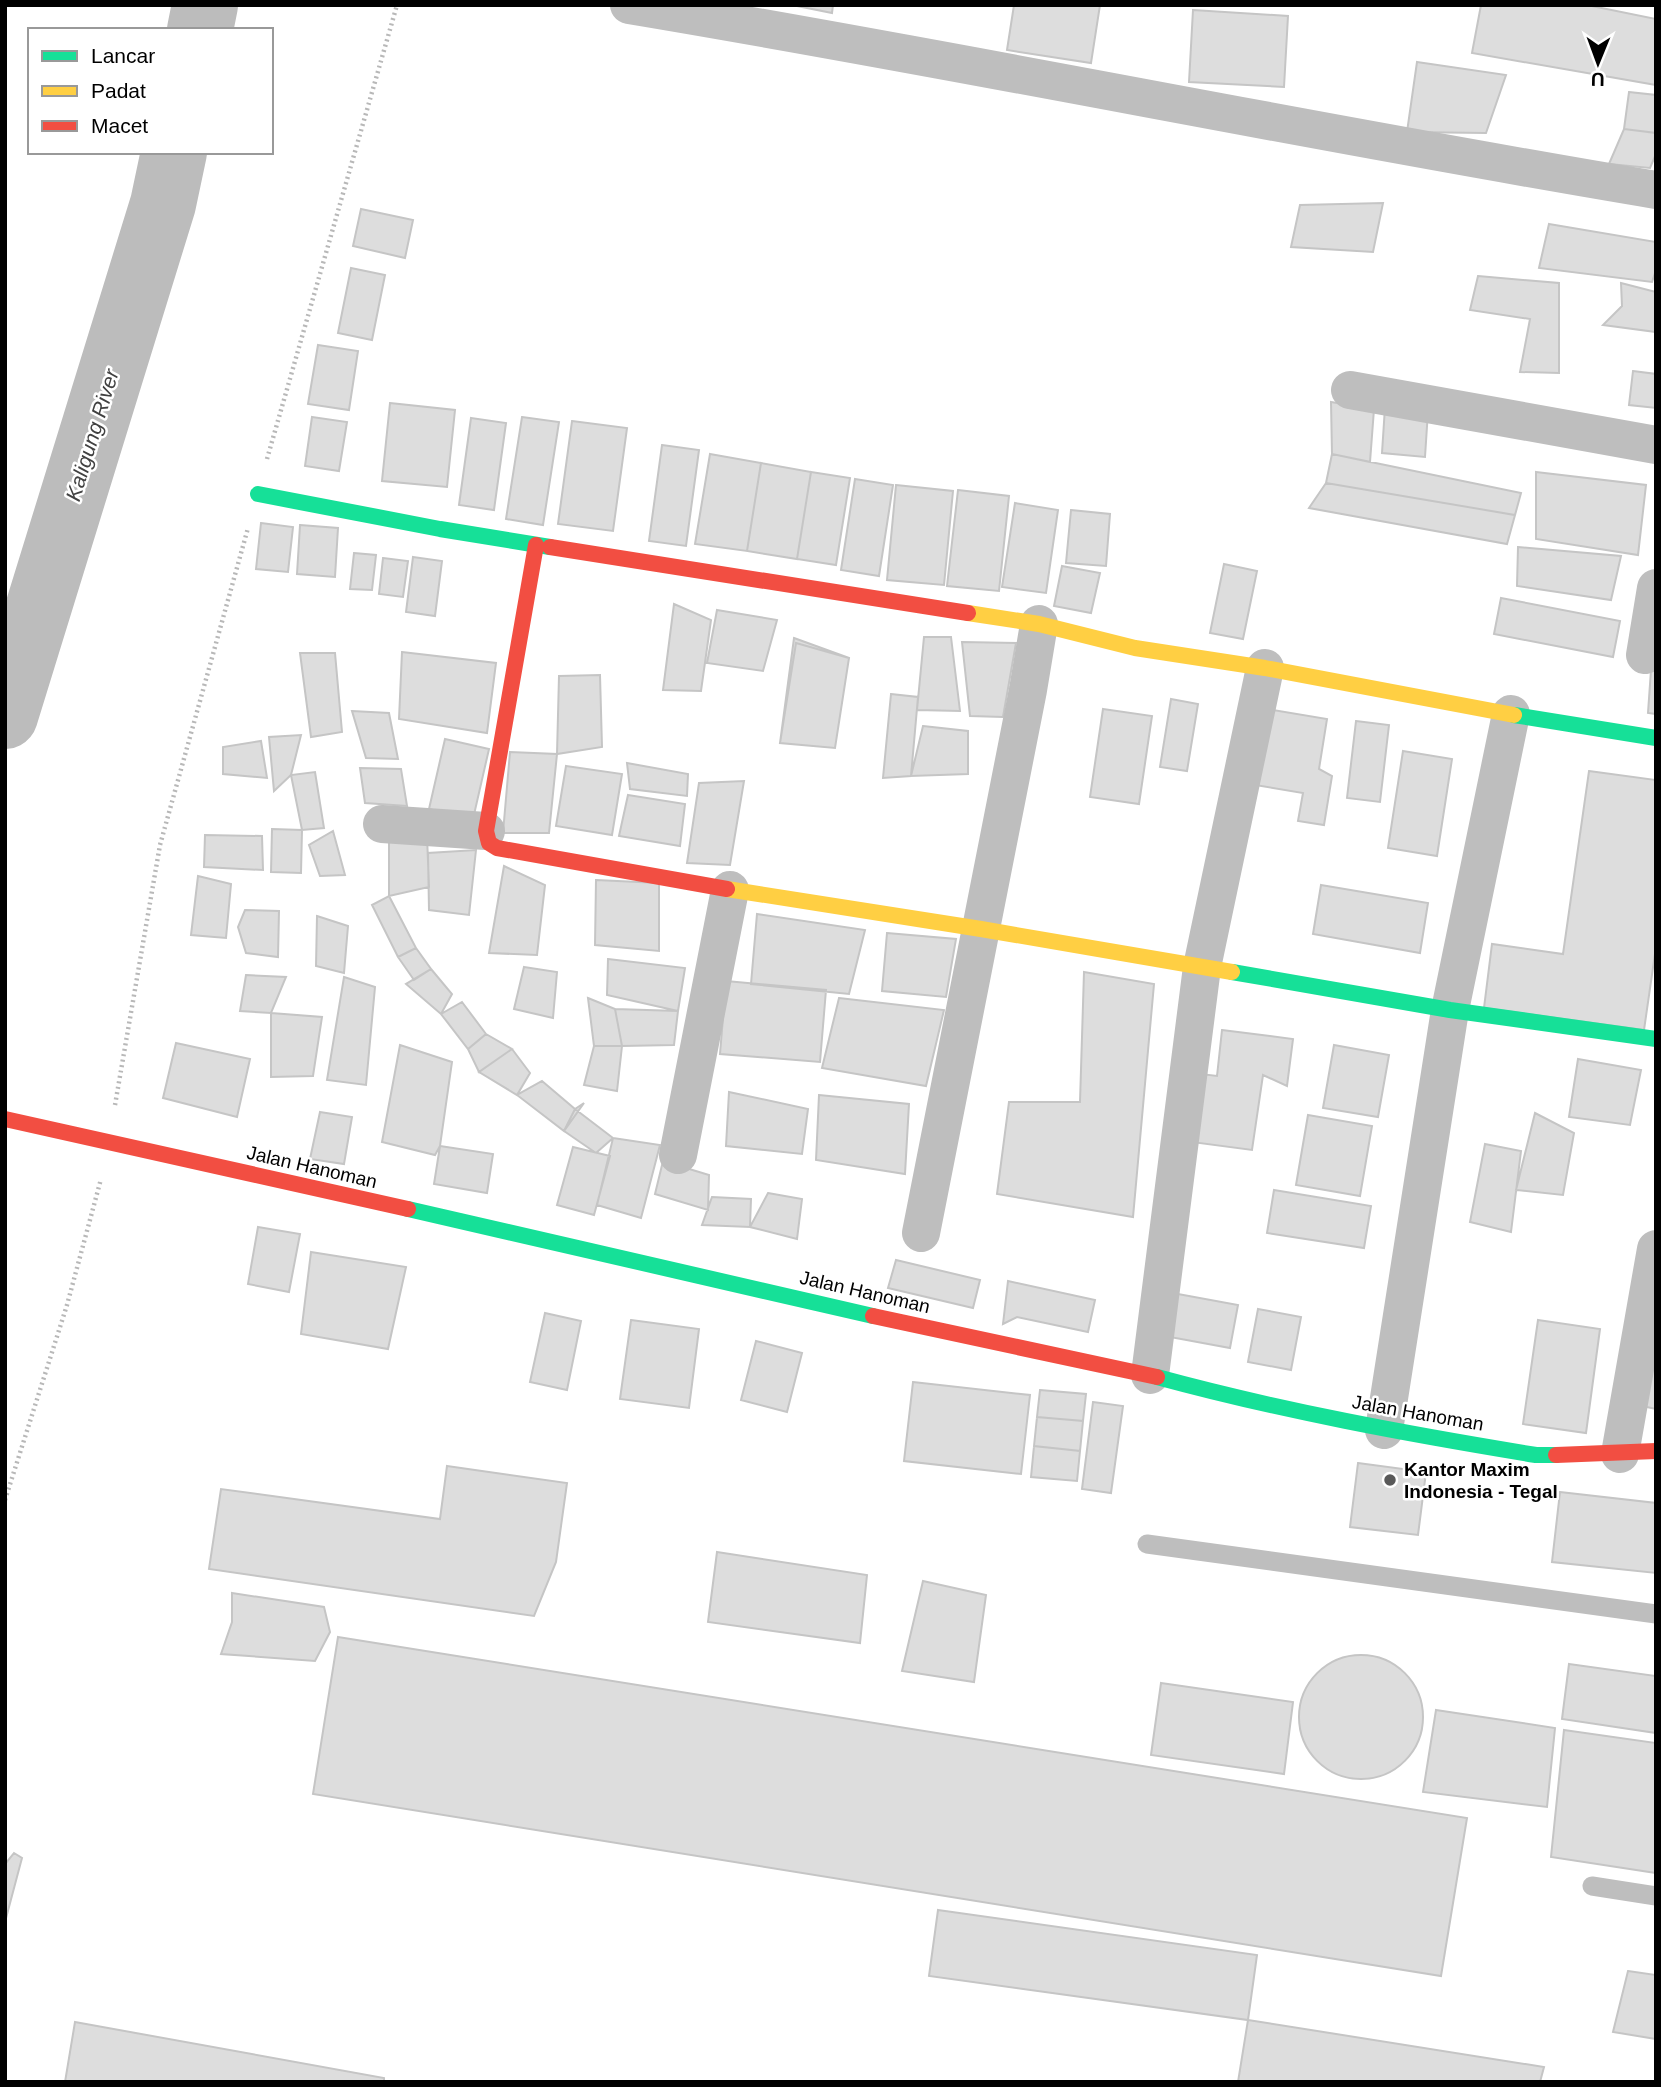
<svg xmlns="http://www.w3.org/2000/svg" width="1661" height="2087" font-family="Helvetica,sans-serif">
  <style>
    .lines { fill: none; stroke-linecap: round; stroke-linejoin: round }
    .river { stroke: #bcbcbc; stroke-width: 66 }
    .building { fill: #ddd; stroke: #c5c5c5; stroke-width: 2 }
    .path { stroke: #b8b8b8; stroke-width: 4.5; stroke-dasharray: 2 3.5; stroke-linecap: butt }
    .lane { stroke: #bebebe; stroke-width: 19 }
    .street { stroke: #bebebe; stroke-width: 38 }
    .fast { stroke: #16e098; stroke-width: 16 }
    .slow { stroke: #ffcf43; stroke-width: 16 }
    .jam { stroke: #f24e42; stroke-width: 16 }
    .poi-dot { fill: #595959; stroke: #fff; stroke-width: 2.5 }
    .labels { text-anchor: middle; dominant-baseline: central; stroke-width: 5; stroke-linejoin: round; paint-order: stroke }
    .street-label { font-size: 19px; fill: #000; stroke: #fff }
    .poi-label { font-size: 19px; font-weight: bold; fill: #000; stroke: #fff; text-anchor: start }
    .water-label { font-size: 21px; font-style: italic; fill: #414141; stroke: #fff }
  </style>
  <rect width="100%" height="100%" fill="#fff"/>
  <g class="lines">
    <path class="river" d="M 200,30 L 205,5
      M 5,716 L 163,204 L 174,152"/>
  </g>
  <path class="building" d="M 792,5 L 833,5 L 832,13 Z
    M 1014,5 L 1100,5 L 1091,63 L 1007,50 Z
    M 1481,5 L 1587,5 L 1656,19 L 1656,85 L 1472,53 Z
    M 1193,10 L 1288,16 L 1284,87 L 1189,82 Z
    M 1417,62 L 1506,75 L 1486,133 L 1407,132 Z
    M 1629,92 L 1656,95 L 1656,133 L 1624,129 Z
    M 1624,129 L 1656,133 L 1656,154 L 1650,168 L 1609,164 Z
    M 1383,203 L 1373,252 L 1291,247 L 1300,205 Z
    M 361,209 L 413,220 L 405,258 L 353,246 Z
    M 1549,224 L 1656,242 L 1656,270 L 1652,282 L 1539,268 Z
    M 351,268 L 385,275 L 372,340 L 338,333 Z
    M 1478,276 L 1559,283 L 1559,373 L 1520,372 L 1530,319 L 1470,310 Z
    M 1621,283 L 1656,292 L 1656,332 L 1603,325 L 1622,306 Z
    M 318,345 L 358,351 L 349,410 L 308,404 Z
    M 1633,371 L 1656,374 L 1656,408 L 1629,405 Z
    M 1331,402 L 1374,409 L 1370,462 L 1332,454 Z
    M 390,403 L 455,410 L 447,487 L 382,481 Z
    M 1385,407 L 1428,411 L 1425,457 L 1382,453 Z
    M 312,417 L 347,422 L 339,471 L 305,466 Z
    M 522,417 L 559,422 L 543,525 L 506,519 Z
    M 471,418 L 506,423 L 494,510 L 459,505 Z
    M 572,421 L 627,428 L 613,531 L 558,524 Z
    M 662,445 L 699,450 L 686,546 L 649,541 Z
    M 710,454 L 761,463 L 747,551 L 695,544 Z
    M 1332,454 L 1521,493 L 1515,515 L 1326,483 Z
    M 761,463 L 811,472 L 797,559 L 747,551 Z
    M 811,472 L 850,478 L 836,565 L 797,559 Z
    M 1536,472 L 1646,485 L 1638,555 L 1536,539 Z
    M 855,479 L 893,485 L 879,576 L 841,570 Z
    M 1326,483 L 1515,515 L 1507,544 L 1309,508 Z
    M 896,485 L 953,491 L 944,585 L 887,580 Z
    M 958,490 L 1009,496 L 999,591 L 947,586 Z
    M 1015,503 L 1058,510 L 1046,593 L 1002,587 Z
    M 1071,510 L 1110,514 L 1106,566 L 1066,563 Z
    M 261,523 L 293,527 L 288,572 L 256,569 Z
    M 300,525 L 338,528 L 335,577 L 297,574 Z
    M 1518,547 L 1621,556 L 1611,600 L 1517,586 Z
    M 354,553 L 376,555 L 372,590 L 350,589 Z
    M 413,557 L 442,561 L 435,616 L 406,612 Z
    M 383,558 L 408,561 L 403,597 L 379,594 Z
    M 1224,564 L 1257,571 L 1243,639 L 1210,633 Z
    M 1062,566 L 1100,573 L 1091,613 L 1054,606 Z
    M 1501,598 L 1620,621 L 1613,657 L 1494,634 Z
    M 674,604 L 711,620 L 701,691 L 663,690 Z
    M 717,610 L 777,620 L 763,671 L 707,663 Z
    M 924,637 L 951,637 L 960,711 L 917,710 Z
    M 794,638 L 849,658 L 835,748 L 780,743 Z
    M 962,642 L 1016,643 L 1003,717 L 970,716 Z
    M 796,643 L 849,658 L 835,748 L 780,743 Z
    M 402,652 L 496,663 L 487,733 L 399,719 Z
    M 300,653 L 335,653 L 342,732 L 311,737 Z
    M 1651,670 L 1656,671 L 1656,714 L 1648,713 Z
    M 600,675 L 602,747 L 557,754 L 559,676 Z
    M 891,694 L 918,697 L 911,776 L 883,778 Z
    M 1171,699 L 1198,704 L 1187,771 L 1160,767 Z
    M 1103,709 L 1152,716 L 1139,804 L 1090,797 Z
    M 1267,709 L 1327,719 L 1319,769 L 1332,776 L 1324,825 L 1298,821 L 1303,793 L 1255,785 Z
    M 352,711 L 389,713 L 398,759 L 366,758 Z
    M 1356,721 L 1389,725 L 1380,802 L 1347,798 Z
    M 923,726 L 968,731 L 968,774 L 911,776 Z
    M 301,735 L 291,775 L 274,791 L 269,737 Z
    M 445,739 L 489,749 L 473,819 L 429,809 Z
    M 261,741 L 267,778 L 223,774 L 223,747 Z
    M 1403,751 L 1452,759 L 1437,856 L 1388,848 Z
    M 510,752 L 557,754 L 549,833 L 503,833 Z
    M 627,763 L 688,774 L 687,796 L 630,789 Z
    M 566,766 L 622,774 L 612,835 L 556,826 Z
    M 360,768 L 401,769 L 407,806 L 365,803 Z
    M 1589,771 L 1656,780 L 1656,947 L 1644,1030 L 1484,1008 L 1492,944 L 1563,954 Z
    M 315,772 L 324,828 L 302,830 L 291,775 Z
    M 744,781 L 730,865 L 687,863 L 699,783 Z
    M 628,795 L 685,804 L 680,846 L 619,836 Z
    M 272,829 L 302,830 L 301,873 L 271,872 Z
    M 333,831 L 345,875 L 320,876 L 309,845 Z
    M 205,835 L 262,836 L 263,870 L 204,867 Z
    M 427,836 L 429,887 L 389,896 L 389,838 Z
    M 476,850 L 469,915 L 429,910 L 428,853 Z
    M 504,866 L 545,885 L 537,955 L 489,953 Z
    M 198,876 L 231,884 L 226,938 L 191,935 Z
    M 596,880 L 659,883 L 659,951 L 595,945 Z
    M 1321,885 L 1428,903 L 1420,953 L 1313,934 Z
    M 389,896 L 416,948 L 398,957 L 372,905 Z
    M 245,910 L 279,911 L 278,957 L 246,953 L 238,927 Z
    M 757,914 L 865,930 L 849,994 L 751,984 Z
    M 317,916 L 348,926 L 344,973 L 316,966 Z
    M 887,933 L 956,939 L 946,997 L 882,991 Z
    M 416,948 L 431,969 L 414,980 L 398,957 Z
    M 608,959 L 685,968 L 678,1011 L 607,995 Z
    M 524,967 L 557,972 L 553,1018 L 514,1009 Z
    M 431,969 L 452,994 L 441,1014 L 406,984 Z
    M 1084,972 L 1154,984 L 1133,1217 L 997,1194 L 1009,1102 L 1080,1102 Z
    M 246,975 L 286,977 L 271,1013 L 240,1011 Z
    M 344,977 L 375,987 L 366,1085 L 327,1080 Z
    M 726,981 L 826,990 L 820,1062 L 720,1054 Z
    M 588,998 L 615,1009 L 622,1046 L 594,1046 Z
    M 839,998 L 944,1010 L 926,1086 L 822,1068 Z
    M 462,1002 L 486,1034 L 468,1049 L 441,1014 Z
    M 615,1009 L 678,1011 L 674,1045 L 622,1046 Z
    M 271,1013 L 322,1017 L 313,1076 L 271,1077 Z
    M 1222,1030 L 1293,1039 L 1287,1086 L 1263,1075 L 1252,1150 L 1184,1141 L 1193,1073 L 1217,1076 Z
    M 486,1034 L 512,1049 L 479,1072 L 468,1049 Z
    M 176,1043 L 250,1059 L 237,1117 L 163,1098 Z
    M 400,1045 L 452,1062 L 440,1146 L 435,1155 L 382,1142 Z
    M 1334,1045 L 1389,1055 L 1378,1117 L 1323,1108 Z
    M 594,1046 L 622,1046 L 617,1091 L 584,1085 Z
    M 512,1049 L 530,1073 L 517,1095 L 479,1072 Z
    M 1578,1059 L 1641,1070 L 1630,1125 L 1569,1117 Z
    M 542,1081 L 575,1109 L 584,1103 L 564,1131 L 517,1095 Z
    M 729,1092 L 808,1109 L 802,1154 L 726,1146 Z
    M 819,1095 L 909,1104 L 905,1174 L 816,1160 Z
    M 575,1109 L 613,1138 L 596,1153 L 564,1131 Z
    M 320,1112 L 352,1117 L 344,1164 L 310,1159 Z
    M 1535,1113 L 1574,1133 L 1563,1195 L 1516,1190 Z
    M 1308,1115 L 1372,1126 L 1360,1196 L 1296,1185 Z
    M 613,1138 L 660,1145 L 641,1218 L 597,1205 Z
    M 1485,1144 L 1521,1151 L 1511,1232 L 1470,1222 Z
    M 440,1146 L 493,1154 L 487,1193 L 434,1184 Z
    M 573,1147 L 610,1156 L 594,1215 L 557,1205 Z
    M 663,1161 L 709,1175 L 708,1210 L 655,1194 Z
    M 1274,1190 L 1371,1206 L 1364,1248 L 1267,1233 Z
    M 768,1193 L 802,1199 L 797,1239 L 750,1227 Z
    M 712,1197 L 751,1199 L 750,1227 L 702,1225 Z
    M 258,1227 L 300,1234 L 289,1292 L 248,1284 Z
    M 311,1252 L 406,1267 L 388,1349 L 301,1334 Z
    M 896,1260 L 980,1280 L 973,1308 L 888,1288 Z
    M 1008,1281 L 1095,1300 L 1088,1332 L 1017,1317 L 1003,1324 Z
    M 1178,1294 L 1238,1305 L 1230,1348 L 1170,1337 Z
    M 1258,1309 L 1301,1317 L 1291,1370 L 1248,1362 Z
    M 545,1313 L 581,1321 L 567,1390 L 530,1382 Z
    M 631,1320 L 699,1329 L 689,1408 L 620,1399 Z
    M 1538,1320 L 1600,1329 L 1586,1433 L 1523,1424 Z
    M 1656,1339 L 1656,1409 L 1642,1406 Z
    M 756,1341 L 802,1353 L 787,1412 L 741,1400 Z
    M 913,1382 L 1030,1395 L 1021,1474 L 904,1461 Z
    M 1040,1390 L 1086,1394 L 1083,1421 L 1037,1417 Z
    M 1093,1402 L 1123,1406 L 1111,1493 L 1082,1489 Z
    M 1037,1417 L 1083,1421 L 1080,1451 L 1034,1446 Z
    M 1034,1446 L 1080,1451 L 1077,1481 L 1031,1477 Z
    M 1358,1463 L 1426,1472 L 1418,1535 L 1350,1527 Z
    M 447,1466 L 567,1483 L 556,1562 L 534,1616 L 209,1569 L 221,1489 L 440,1519 Z
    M 1560,1492 L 1656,1503 L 1656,1573 L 1552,1562 Z
    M 717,1552 L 867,1575 L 860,1643 L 708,1622 Z
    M 923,1581 L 986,1595 L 974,1682 L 902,1671 Z
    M 232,1593 L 324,1607 L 330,1632 L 315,1661 L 221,1654 L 232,1622 Z
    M 338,1637 L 1467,1818 L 1441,1976 L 313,1794 Z
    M1299 1717a62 62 0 1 1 124 0a62 62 0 1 1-124 0Z
    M 1569,1664 L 1656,1676 L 1656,1733 L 1562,1719 Z
    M 1161,1683 L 1293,1702 L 1284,1774 L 1151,1755 Z
    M 1436,1710 L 1555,1728 L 1547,1807 L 1423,1792 Z
    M 1564,1730 L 1656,1743 L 1656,1873 L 1551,1857 Z
    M 14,1853 L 22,1858 L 5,1922 L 5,1864 Z
    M 938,1910 L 1257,1955 L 1248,2020 L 929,1976 Z
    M 1628,1971 L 1656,1975 L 1656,2039 L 1613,2032 Z
    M 1248,2020 L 1544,2067 L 1540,2082 L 1238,2082 Z
    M 75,2022 L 384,2078 L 384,2082 L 65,2082 Z"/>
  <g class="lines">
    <path class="path" d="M 267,459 L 397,5
      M 115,1105 L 160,845 L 248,528
      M 5,1500 L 67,1305 L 101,1179"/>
    <path class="lane" d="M 1147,1544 L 1656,1614
      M 1592,1886 L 1656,1896"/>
    <path class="street" d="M 629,5 C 972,62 1312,133 1656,190
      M 1350,390 L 1656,445
      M 1645,655 L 1656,588
      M 382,824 L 486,831
      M 678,1155 L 730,890
      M 921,1233 L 1028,690 L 1039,624
      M 1150,1375 L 1202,967 L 1265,668
      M 1384,1430 L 1450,1010 L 1511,714
      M 1620,1454 L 1656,1249"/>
    <path class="fast" d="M 258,494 L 440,529 L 550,547
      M 1514,715 L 1656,738
      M 1232,972 L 1450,1010 L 1656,1039
      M 408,1209 L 873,1316
      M 1157,1377 C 1282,1411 1408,1434 1536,1455 L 1556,1455"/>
    <path class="slow" d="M 968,613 L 1039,624 L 1135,648 L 1265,668 L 1514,715
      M 727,889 L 981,929 L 1232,972"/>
    <path class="jam" d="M 536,545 L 486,831 L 489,843 L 497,848 L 727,889
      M 550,547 L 968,613
      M 5,1119 L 408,1209
      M 873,1316 L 1157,1377
      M 1556,1455 L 1656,1451"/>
  </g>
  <circle class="poi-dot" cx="1390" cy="1480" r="7"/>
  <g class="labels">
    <g class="street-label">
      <text transform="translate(312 1167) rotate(13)">Jalan Hanoman</text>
      <text transform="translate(865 1292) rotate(13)">Jalan Hanoman</text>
      <text transform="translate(1418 1413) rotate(10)">Jalan Hanoman</text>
    </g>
    <g class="poi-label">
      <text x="1404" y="1469">Kantor Maxim<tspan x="1404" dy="22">Indonesia - Tegal</tspan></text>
    </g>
    <g class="water-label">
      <text transform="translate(92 435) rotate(-73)">Kaligung River</text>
    </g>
  </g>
  <rect width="1661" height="2087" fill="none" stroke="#000000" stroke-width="14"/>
  <rect x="28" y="28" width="245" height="126" fill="#ffffff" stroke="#999999" stroke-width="2"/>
  <rect x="42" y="51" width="35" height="10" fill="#16e098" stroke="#999999" stroke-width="2"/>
  <text x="91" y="63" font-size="21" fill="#000000">Lancar</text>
  <rect x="42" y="86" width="35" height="10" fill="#ffcf43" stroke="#999999" stroke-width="2"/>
  <text x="91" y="98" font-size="21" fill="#000000">Padat</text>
  <rect x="42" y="121" width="35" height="10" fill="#f24e42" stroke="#999999" stroke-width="2"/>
  <text x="91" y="133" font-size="21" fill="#000000">Macet</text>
  <g transform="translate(1598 63) rotate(181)" stroke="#ffffff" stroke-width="5" paint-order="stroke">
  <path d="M0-5L12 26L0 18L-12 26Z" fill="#000000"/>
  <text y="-10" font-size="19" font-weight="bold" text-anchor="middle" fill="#000000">U</text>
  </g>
</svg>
